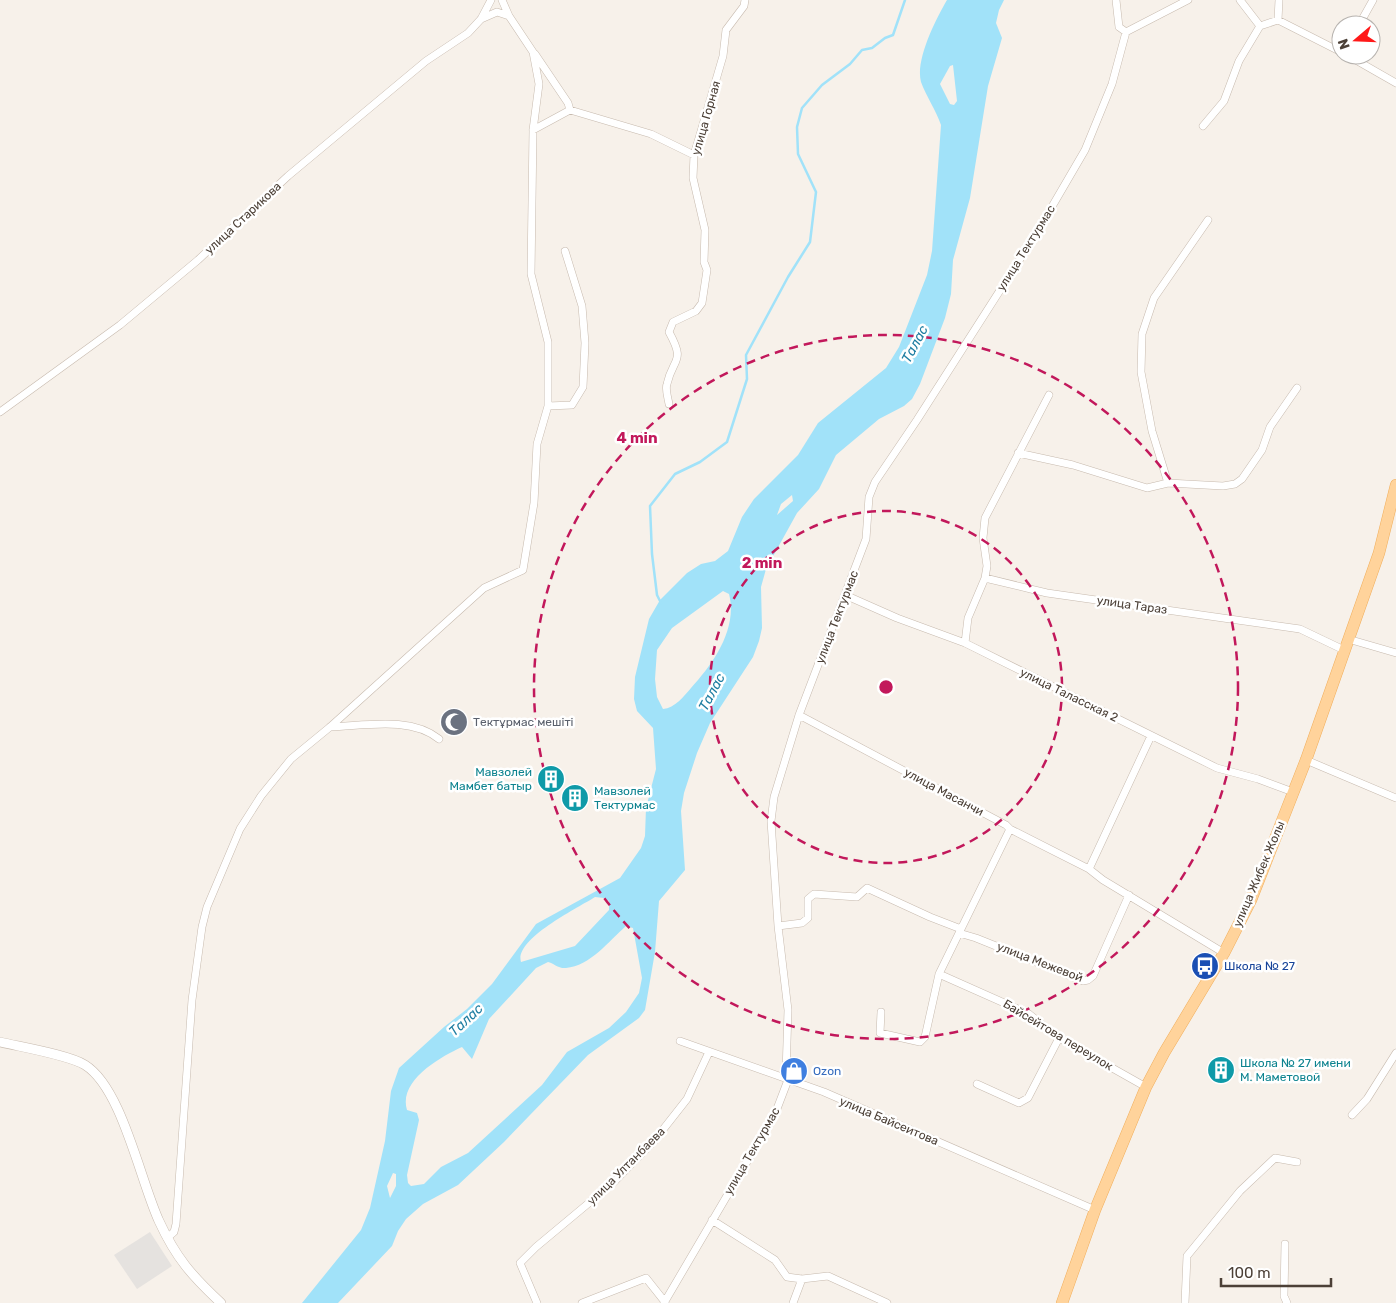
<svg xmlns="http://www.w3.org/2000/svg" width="1396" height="1303" font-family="Rubik,sans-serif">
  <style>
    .parking { fill: #e5e2df }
    .water { fill: #a1e2f9; fill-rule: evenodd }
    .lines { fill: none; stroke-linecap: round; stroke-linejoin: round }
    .stream { stroke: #a1e2f9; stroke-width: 2.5 }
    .minor-casing { stroke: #c7baae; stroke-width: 8 }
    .tertiary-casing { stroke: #c7baae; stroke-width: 10 }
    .primary-casing { stroke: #f1af5d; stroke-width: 12 }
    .minor { stroke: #fff; stroke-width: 7 }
    .tertiary { stroke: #fff; stroke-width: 9 }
    .primary { stroke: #ffd39b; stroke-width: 11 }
    .ring { fill: none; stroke: #c2185b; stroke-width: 2.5; stroke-dasharray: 9 6 }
    .labels { text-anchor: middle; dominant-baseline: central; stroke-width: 5; stroke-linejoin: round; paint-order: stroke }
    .street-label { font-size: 12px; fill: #4c4037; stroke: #fff }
    .worship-label { font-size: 12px; fill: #5b616d; stroke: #fff; text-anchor: start }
    .culture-label { font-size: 12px; fill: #0d838f; stroke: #fff; text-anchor: start }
    .transit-label { font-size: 12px; fill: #164399; stroke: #fff; text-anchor: start }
    .shop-label { font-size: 12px; fill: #366cbe; stroke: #fff; text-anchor: start }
    .water-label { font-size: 14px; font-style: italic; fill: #1f7ea2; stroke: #fff }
    .centre { fill: #c2185b; stroke: #fff; stroke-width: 2.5 }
    .ring-label { font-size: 15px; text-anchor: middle; font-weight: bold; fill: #c2185b; stroke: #fff; stroke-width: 5; stroke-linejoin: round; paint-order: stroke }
  </style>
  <rect width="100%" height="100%" fill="#f7f1ea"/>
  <path class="parking" d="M 150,1232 L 172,1266 L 137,1289 L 114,1255 Z"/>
  <path class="water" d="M 947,0 L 1004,0 L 999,10 L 996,23 L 1002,38 L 988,86 L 970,198 L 953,260 L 951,294 L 945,318 L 920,384 L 912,399 L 904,406 L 879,419 L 836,455 L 819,489 L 797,513 L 766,569 L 761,587 L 762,628 L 759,641 L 753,657 L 710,723 L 697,753 L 684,793 L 681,811 L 685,870 L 659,901 L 655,952 L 645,1010 L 639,1018 L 588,1055 L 504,1142 L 458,1185 L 423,1204 L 406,1219 L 398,1231 L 392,1246 L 338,1303 L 302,1303 L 361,1230 L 370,1208 L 385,1141 L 391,1091 L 399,1068 L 444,1027 L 467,1009 L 492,984 L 536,924 L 620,878 L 641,848 L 645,836 L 646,808 L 656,769 L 653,728 L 637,711 L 634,699 L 635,677 L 649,619 L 660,600 L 687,573 L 701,564 L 715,561 L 728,551 L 742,517 L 754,499 L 798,455 L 818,423 L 886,368 L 899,347 L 927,275 L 932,251 L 941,125 C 936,110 926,96 921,82 C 915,60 936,19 947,0 ZM 953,65 L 957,101 L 954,105 L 950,104 L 940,84 L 950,66 ZM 792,495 L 793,501 L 777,515 L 781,504 ZM 723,591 L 729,594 C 738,629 713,664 691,688 C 684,696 675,708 663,709 L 657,697 L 655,679 L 657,650 L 672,628 ZM 595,897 L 604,898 L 609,901 L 609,910 L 575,946 L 521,962 C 514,939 578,908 595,897 ZM 626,926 L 633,928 L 642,978 L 639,993 L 626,1012 L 609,1028 L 567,1052 L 542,1085 L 468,1153 L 441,1167 L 424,1184 L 411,1186 L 408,1183 L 407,1175 L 419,1120 L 417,1113 L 407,1110 C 398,1081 440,1057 462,1047 L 472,1059 L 489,1019 L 536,968 L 548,962 C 553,963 559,969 566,968 C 590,966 609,941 626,926 ZM 393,1173 L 396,1174 L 396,1186 L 390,1198 L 387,1186 Z"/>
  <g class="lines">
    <path class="stream" d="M 661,603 L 657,595 L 652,554 L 650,506 L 675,474 L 700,462 L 727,442 L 747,379 L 746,355 L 788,277 L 810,242 L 816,192 L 798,154 L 797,127 L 802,108 L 822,85 L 850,64 L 862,50 L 872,48 L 885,38 L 893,35 L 905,0"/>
    <g class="minor-casing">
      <path id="minor" d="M 502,0 L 509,16
        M 1116,0 L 1119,27 L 1126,32
        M 1240,0 L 1260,26 L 1278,20 L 1341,52
        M 1278,20 L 1279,0
        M 1359,25 L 1373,0
        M 535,54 L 568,103 L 570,110 L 651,134 L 694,155
        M 1347,55 L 1396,83
        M 1203,126 L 1224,101 L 1239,61 L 1260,26
        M 533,130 L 570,110
        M 669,404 C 668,398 665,389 667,384 C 673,357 686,363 669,332 L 673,322 L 696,311 L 702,303 L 707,270 L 704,262 L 705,230 L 693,178 L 694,155 L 723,56 L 726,30 L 744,6 L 745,0
        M 548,406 L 572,405 L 583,387 L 585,343 L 582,306 L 565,251
        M 0,412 L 120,325 L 198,260 L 288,176 L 426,61 L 468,33 L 481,19 L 491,0
        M 1018,453 L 1073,465 L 1147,488 L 1168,483 L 1152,431 L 1141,372 L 1142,334 L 1154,298 L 1208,220
        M 1168,483 L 1223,486 L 1235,484 L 1242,479 L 1262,450 L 1270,427 L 1297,388
        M 985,578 L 987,566 L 983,538 L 985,518 L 1049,395
        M 845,595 L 897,618 L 965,643 L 1217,768 L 1258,779 L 1293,792
        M 1348,639 L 1396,653
        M 965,643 L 968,618 L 985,578 L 1047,593 L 1300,629 L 1344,650
        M 799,715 L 1006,825 L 1010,829 L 1089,869 L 1103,880 L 1224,953
        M 330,727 C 365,726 410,716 439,739
        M 1306,760 L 1396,798
        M 1089,869 L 1151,736
        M 778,926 L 802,923 L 808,918 L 808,899 L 814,894 L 857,897 L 867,888 L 930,917 L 961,929
        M 959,933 L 976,938 L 1083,981 L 1088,980 L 1093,976 L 1129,895
        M 939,974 L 1029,1014 L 1059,1038 L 1146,1087
        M 881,1012 L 880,1033 L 920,1042 L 925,1037 L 939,974 L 1010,829
        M 680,1041 L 824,1092 L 1095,1210
        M 977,1084 L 1019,1103 L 1028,1098 L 1059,1038
        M 1352,1115 L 1367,1099 L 1396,1053
        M 712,1220 L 775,1260 L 787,1277 L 802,1279 L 828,1276 L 887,1303
        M 167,1238 L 174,1232 L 176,1224 L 192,1000 L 202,927 L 207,907 L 240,829 L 261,796 L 291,759 L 330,727 L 484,588 L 523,570 L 534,503 L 537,444 L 548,406 L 548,342 L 531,274 L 533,130 L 539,84 L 533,52 L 509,16 L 497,12 L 481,19
        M 1285,1244 L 1284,1296 L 1287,1303
        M 537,1303 L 520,1263 L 536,1247 L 614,1182 L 654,1141 L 687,1099 L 709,1052
        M 582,1303 L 646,1278 L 665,1302
        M 664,1303 L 775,1114 L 788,1080 L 786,1074 L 788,1010 L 778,926 L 771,821 L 774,797 L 799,715 L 866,539 L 869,497 L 875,482 L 917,420 L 1036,234 L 1085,150 L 1112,84 L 1126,32 L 1188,0
        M 793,1303 L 802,1279
        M 1185,1303 L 1187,1256 L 1240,1191 L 1275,1158 L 1297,1162"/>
    </g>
    <g class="tertiary-casing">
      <path id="tertiary" d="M 0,1042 C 21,1047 69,1055 85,1065 C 122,1088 140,1180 159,1221 C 176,1258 192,1276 221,1303"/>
    </g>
    <g class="primary-casing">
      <path id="primary" d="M 1062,1303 L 1095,1210 L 1146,1087 L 1164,1053 L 1224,953 L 1251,900 L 1306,760 L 1379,553 L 1396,485"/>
    </g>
    <use href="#minor" class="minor"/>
    <use href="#tertiary" class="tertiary"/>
    <use href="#primary" class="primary"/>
  </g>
  <g class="ring">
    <circle cx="886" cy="687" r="176"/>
    <circle cx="886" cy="687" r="352"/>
  </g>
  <defs>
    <g id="mosque-disc" transform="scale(1.4375)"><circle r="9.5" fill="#6b7280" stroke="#fff"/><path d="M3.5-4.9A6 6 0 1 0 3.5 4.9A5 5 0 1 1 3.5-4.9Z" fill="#fff"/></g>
    <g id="building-disc" transform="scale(1.4375)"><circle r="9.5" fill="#0f9aa8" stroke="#fff"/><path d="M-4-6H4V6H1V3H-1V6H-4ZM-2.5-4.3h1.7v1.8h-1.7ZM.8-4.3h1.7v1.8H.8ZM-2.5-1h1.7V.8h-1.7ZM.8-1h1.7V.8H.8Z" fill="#fff"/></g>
    <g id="bus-disc" transform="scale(1.4375)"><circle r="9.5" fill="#1a4fb4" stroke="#fff"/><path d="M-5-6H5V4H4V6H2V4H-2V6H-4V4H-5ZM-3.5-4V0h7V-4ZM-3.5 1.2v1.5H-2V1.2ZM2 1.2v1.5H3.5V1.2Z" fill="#fff"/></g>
    <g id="shop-disc" transform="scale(1.4375)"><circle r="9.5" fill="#3f7fe0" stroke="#fff"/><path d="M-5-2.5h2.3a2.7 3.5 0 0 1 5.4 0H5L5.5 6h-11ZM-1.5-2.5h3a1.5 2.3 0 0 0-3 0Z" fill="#fff"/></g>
  </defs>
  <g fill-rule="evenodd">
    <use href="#mosque-disc" x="454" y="722"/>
    <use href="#building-disc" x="551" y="779"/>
    <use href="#building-disc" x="575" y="798"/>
    <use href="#bus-disc" x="1205" y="966"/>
    <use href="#building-disc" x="1221" y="1070"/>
    <use href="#shop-disc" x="794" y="1071"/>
  </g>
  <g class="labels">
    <g class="street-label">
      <text transform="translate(706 118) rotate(-74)">улица Горная</text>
      <text transform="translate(243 218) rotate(-43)">улица Старикова</text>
      <text transform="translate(1026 248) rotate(-58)">улица Тектурмас</text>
      <text transform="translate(1132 605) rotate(8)">улица Тараз</text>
      <text transform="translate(837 617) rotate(-69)">улица Тектурмас</text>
      <text transform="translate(1069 695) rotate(26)">улица Таласская 2</text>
      <text transform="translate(944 792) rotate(28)">улица Масанчи</text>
      <text transform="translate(1259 874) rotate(-67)">улица Жибек Жолы</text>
      <text transform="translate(1040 962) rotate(21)">улица Межевой</text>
      <text transform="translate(1058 1035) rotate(31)">Байсейтова переулок</text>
      <text transform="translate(889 1121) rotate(23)">улица Байсеитова</text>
      <text transform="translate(752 1151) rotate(-60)">улица Тектурмас</text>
      <text transform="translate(626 1166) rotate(-45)">улица Ултанбаева</text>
    </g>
    <g class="worship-label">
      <text x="473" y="722">Тектұрмас мешіті</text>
    </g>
    <g class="culture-label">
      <text x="532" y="772" text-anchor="end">Мавзолей<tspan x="532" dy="14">Мамбет батыр</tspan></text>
      <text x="594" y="791">Мавзолей<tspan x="594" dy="14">Тектурмас</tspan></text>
      <text x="1240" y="1063">Школа № 27 имени<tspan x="1240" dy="14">М. Маметовой</tspan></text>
    </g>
    <g class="transit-label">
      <text x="1224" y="966">Школа № 27</text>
    </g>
    <g class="shop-label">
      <text x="813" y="1071">Ozon</text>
    </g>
    <g class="water-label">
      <text transform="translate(915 344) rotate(-62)">Талас</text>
      <text transform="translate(712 692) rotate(-62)">Талас</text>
      <text transform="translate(466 1020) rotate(-43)">Талас</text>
    </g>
  </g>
  <circle cx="886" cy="687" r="8" class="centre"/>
  <g class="ring-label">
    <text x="637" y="443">4 min</text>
    <text x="762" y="568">2 min</text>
  </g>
  <g transform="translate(1356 40) rotate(251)"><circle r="24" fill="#ffffff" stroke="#b7b3af"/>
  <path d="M0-4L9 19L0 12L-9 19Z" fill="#ff1919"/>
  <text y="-8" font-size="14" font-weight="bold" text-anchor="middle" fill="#4c4037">N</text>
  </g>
  <path d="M1221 1278v8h110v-8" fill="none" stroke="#4c4037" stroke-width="2.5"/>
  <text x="1228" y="1278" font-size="15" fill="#4c4037" stroke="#ffffff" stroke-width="4" paint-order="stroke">100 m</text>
</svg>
